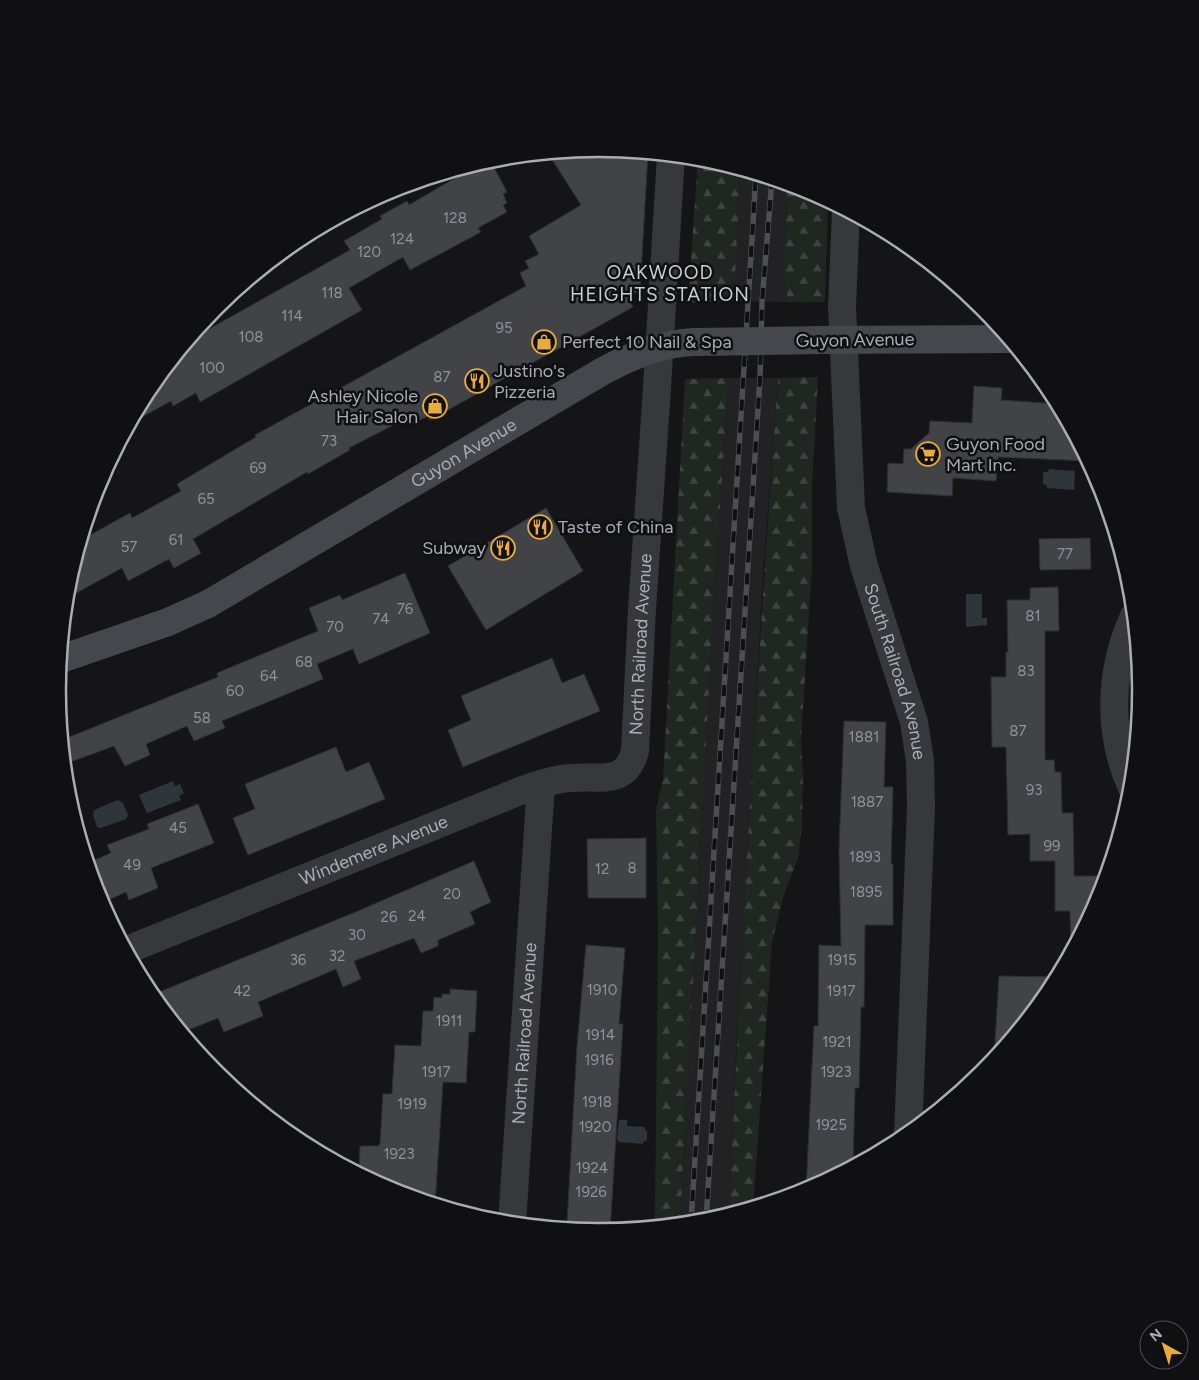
<svg xmlns="http://www.w3.org/2000/svg" width="1199" height="1380" font-family="Figtree,sans-serif">
  <style>
    .built { fill: #222224 }
    .forest { fill: url(#forest-firs) }
    .water { fill: #2e363c }
    .building { fill: #424347; stroke: #303033 }
    .lines { fill: none; stroke-linecap: round; stroke-linejoin: round }
    .street { stroke: #37383c; stroke-width: 28 }
    .secondary { stroke: #45474c; stroke-width: 28 }
    .rail-casing { stroke: #4c4e53; stroke-width: 5.5 }
    .rail { stroke: #101012; stroke-width: 4; stroke-dasharray: 11; stroke-linecap: butt }
    .secondary-bridge { stroke: #45474c; stroke-width: 28 }
    .labels { text-anchor: middle; dominant-baseline: central; stroke-width: 5; stroke-linejoin: round; paint-order: stroke }
    .number-label { font-size: 15px; fill: #8e929b }
    .street-label { font-size: 18px; fill: #a8adb7; stroke: #101012 }
    .poi-label { font-size: 18px; fill: #a8adb7; stroke: #101012; text-anchor: start }
    .neighbourhood-label { font-size: 19px; letter-spacing: 1px; fill: #c9ccd3; stroke: #101012 }
    .rim { fill: none; stroke: #a8adb7; stroke-width: 2.5 }
  </style>
  <defs>
    <pattern id="forest-firs" width="22" height="20" patternUnits="userSpaceOnUse" patternTransform="scale(1.25)"><rect width="22" height="20" fill="#202721"/><path d="M5 1l3.5 6h-7zM16 11l3.5 6h-7z" fill="#3e443f"/></pattern>
  </defs>
  <rect width="100%" height="100%" fill="#151517"/>
  <path class="built" d="M 740,169 L 788,184 L 782,281 L 786,281 L 787,302 L 730,301 L 730,282 L 735,281 Z
    M 729,378 L 778,378 L 763,576 L 736,1051 L 729,1214 L 705,1222 L 680,1224 L 714,594 Z"/>
  <path class="forest" d="M 698,158 L 740,169 L 735,282 L 730,282 L 730,301 L 688,303 Z
    M 788,184 L 807,189 L 828,201 L 825,302 L 787,302 L 786,281 L 782,281 Z
    M 818,377 L 812,486 L 812,567 L 801,739 L 803,775 L 802,824 L 798,858 L 783,898 L 772,942 L 753,1207 L 729,1214 C 741,935 758,656 778,378 Z
    M 729,378 L 714,594 L 680,1224 L 655,1227 L 658,933 L 656,809 L 663,779 L 685,379 Z"/>
  <path class="water" d="M 1049,469 L 1075,471 L 1074,490 L 1047,488 L 1047,485 L 1043,484 L 1043,472 L 1048,472 Z
    M 966,594 L 982,594 L 982,618 L 987,618 L 987,625 L 966,627 Z
    M 173,781 L 175,786 L 180,784 L 184,793 L 179,796 L 181,800 L 147,813 L 139,795 Z
    M 118,800 L 123,803 L 128,815 L 126,819 L 101,828 L 97,827 L 93,815 L 94,810 Z
    M 619,1120 L 627,1120 L 627,1126 L 645,1127 L 645,1130 L 647,1131 L 647,1141 L 644,1141 L 643,1144 L 619,1142 L 617,1139 Z"/>
  <path class="building" d="M 600,148 L 648,153 L 640,290 L 627,297 L 633,307 L 430,420 L 428,416 L 412,424 L 409,417 L 349,448 L 350,450 L 308,474 L 307,472 L 193,539 L 201,553 L 174,568 L 169,559 L 128,581 L 122,568 L 67,598 L 68,584 L 81,540 L 130,513 L 132,518 L 181,491 L 177,484 L 256,437 L 255,435 L 526,286 L 520,273 L 529,268 L 525,261 L 539,254 L 529,236 L 581,205 L 548,153 Z
    M 490,160 L 507,192 L 503,194 L 507,203 L 503,205 L 507,212 L 478,228 L 481,232 L 410,270 L 403,257 L 349,288 L 362,310 L 200,402 L 196,393 L 173,406 L 171,401 L 131,423 L 149,389 L 199,328 L 202,333 L 350,250 L 344,241 L 382,219 L 380,216 L 407,201 L 409,205 L 462,174 L 459,169 Z
    M 974,386 L 1002,388 L 1001,400 L 1058,404 L 1088,461 L 998,457 L 996,481 L 953,478 L 952,496 L 887,492 L 888,463 L 903,464 L 904,449 L 911,449 L 929,433 L 930,421 L 972,423 Z
    M 546,508 L 583,571 L 486,630 L 448,566 Z
    M 1090,538 L 1091,569 L 1040,570 L 1039,539 Z
    M 405,573 L 430,633 L 359,664 L 353,649 L 317,664 L 323,679 L 222,721 L 225,728 L 194,741 L 187,726 L 146,744 L 150,755 L 125,766 L 114,746 L 65,764 L 62,740 L 218,677 L 217,673 L 318,631 L 309,608 L 340,595 L 342,600 Z
    M 1058,587 L 1059,631 L 1045,631 L 1045,760 L 1054,760 L 1055,772 L 1061,772 L 1062,813 L 1073,813 L 1074,876 L 1107,876 L 1100,898 L 1071,952 L 1070,911 L 1055,911 L 1055,861 L 1030,861 L 1030,834 L 1008,835 L 1006,747 L 992,747 L 991,677 L 1006,677 L 1006,652 L 1008,652 L 1007,600 L 1030,600 L 1030,588 Z
    M 552,658 L 562,683 L 584,674 L 600,711 L 463,767 L 448,730 L 471,720 L 461,696 Z
    M 844,721 L 886,722 L 884,787 L 893,787 L 891,864 L 893,864 L 893,925 L 865,925 L 864,1007 L 861,1007 L 859,1088 L 855,1088 L 853,1166 L 806,1191 L 814,1026 L 818,1026 L 819,945 L 841,946 L 839,850 Z
    M 336,747 L 346,772 L 369,762 L 385,799 L 248,855 L 233,818 L 255,809 L 245,784 Z
    M 198,804 L 214,843 L 151,868 L 158,888 L 129,900 L 126,892 L 102,903 L 88,863 L 111,853 L 107,845 L 149,829 L 147,824 Z
    M 646,838 L 646,898 L 588,898 L 587,839 Z
    M 474,861 L 491,902 L 470,912 L 475,924 L 438,940 L 438,946 L 421,953 L 414,938 L 354,961 L 361,979 L 343,987 L 336,969 L 258,1002 L 263,1016 L 224,1032 L 218,1018 L 183,1032 L 152,995 L 358,911 Z
    M 586,945 L 625,948 L 619,1024 L 623,1024 L 610,1231 L 599,1232 L 570,1229 L 570,1225 L 567,1224 L 577,1046 Z
    M 999,976 L 1057,977 L 1050,991 L 994,1059 Z
    M 450,989 L 477,991 L 475,1032 L 469,1032 L 466,1083 L 443,1082 L 435,1204 L 392,1191 L 359,1173 L 360,1146 L 378,1146 L 380,1144 L 383,1094 L 392,1094 L 395,1045 L 421,1046 L 423,1011 L 433,1011 L 434,997 L 442,998 L 442,994 L 450,994 Z"/>
  <g class="lines">
    <g class="street">
      <path id="s1" d="M 846,210 L 842,307 L 851,508 L 864,566 L 914,722 L 920,761 L 921,807 L 908,1135"/>
      <path d="M 1132,788 C 1107,733 1109,671 1134,616"/>
      <path id="s2" d="M 127,950 L 525,789 C 540,784 555,779 571,778 C 600,775 625,787 635,751 L 642,609 L 657,388 L 671,155"/>
      <path id="s3" d="M 512,1223 L 541,784"/>
    </g>
    <g class="secondary">
      <path d="M 823,340 L 1009,339"/>
      <path id="s4" d="M 61,659 L 168,622 L 208,604 L 603,371 C 631,356 661,343 694,342"/>
    </g>
    <g class="rail-casing">
      <path id="rail" d="M 706,1221 L 760,378 L 762,302 L 772,179
        M 691,1223 L 756,174"/>
    </g>
    <use href="#rail" class="rail"/>
    <path class="secondary-bridge" d="M 694,342 L 823,340"/>
  </g>
  <defs>
    <g id="shop-ring" transform="scale(1.25)"><circle r="9.5" fill="#101012" stroke="#e9ac3c" stroke-width="1.5"/><path d="M-5-2.5h2.3a2.7 3.5 0 0 1 5.4 0H5L5.5 6h-11ZM-1.5-2.5h3a1.5 2.3 0 0 0-3 0Z" fill="#e9ac3c"/></g>
    <g id="restaurant-ring" transform="scale(1.25)"><circle r="9.5" fill="#101012" stroke="#e9ac3c" stroke-width="1.5"/><path d="M-5-6h1v4h1v-4h1v4h1v-4h1v5L-1.5 .5V6h-2V.5L-5-1ZM5-6V6H3V1.5H1.5Q1.5-4 5-6Z" fill="#e9ac3c"/></g>
    <g id="supermarket-ring" transform="scale(1.25)"><circle r="9.5" fill="#101012" stroke="#e9ac3c" stroke-width="1.5"/><path d="M-6-5.5h2.5l.6 2H6L4.5 2H-2.5L-4.4-4H-6ZM-1.5 3.2a1.3 1.3 0 1 0 .1 0ZM3 3.2a1.3 1.3 0 1 0 .1 0Z" fill="#e9ac3c"/></g>
  </defs>
  <g fill-rule="evenodd">
    <use href="#shop-ring" x="544" y="342"/>
    <use href="#restaurant-ring" x="477" y="381"/>
    <use href="#shop-ring" x="435" y="406"/>
    <use href="#supermarket-ring" x="928" y="454"/>
    <use href="#restaurant-ring" x="540" y="527"/>
    <use href="#restaurant-ring" x="503" y="548"/>
  </g>
  <g class="labels">
    <g class="number-label">
      <text x="455" y="218">128</text>
      <text x="402" y="239">124</text>
      <text x="369" y="252">120</text>
      <text x="332" y="293">118</text>
      <text x="292" y="316">114</text>
      <text x="504" y="328">95</text>
      <text x="251" y="337">108</text>
      <text x="212" y="368">100</text>
      <text x="442" y="377">87</text>
      <text x="329" y="441">73</text>
      <text x="258" y="468">69</text>
      <text x="206" y="499">65</text>
      <text x="176" y="540">61</text>
      <text x="129" y="547">57</text>
      <text x="1065" y="554">77</text>
      <text x="405" y="609">76</text>
      <text x="1033" y="616">81</text>
      <text x="381" y="619">74</text>
      <text x="335" y="627">70</text>
      <text x="304" y="662">68</text>
      <text x="1026" y="671">83</text>
      <text x="269" y="676">64</text>
      <text x="235" y="691">60</text>
      <text x="202" y="718">58</text>
      <text x="1018" y="731">87</text>
      <text x="864" y="737">1881</text>
      <text x="1034" y="790">93</text>
      <text x="867" y="802">1887</text>
      <text x="178" y="828">45</text>
      <text x="1052" y="846">99</text>
      <text x="865" y="857">1893</text>
      <text x="132" y="865">49</text>
      <text x="632" y="868">8</text>
      <text x="602" y="869">12</text>
      <text x="866" y="892">1895</text>
      <text x="452" y="894">20</text>
      <text x="417" y="916">24</text>
      <text x="389" y="917">26</text>
      <text x="357" y="935">30</text>
      <text x="337" y="956">32</text>
      <text x="298" y="960">36</text>
      <text x="842" y="960">1915</text>
      <text x="602" y="990">1910</text>
      <text x="242" y="991">42</text>
      <text x="841" y="991">1917</text>
      <text x="449" y="1021">1911</text>
      <text x="600" y="1035">1914</text>
      <text x="837" y="1042">1921</text>
      <text x="599" y="1060">1916</text>
      <text x="436" y="1072">1917</text>
      <text x="836" y="1072">1923</text>
      <text x="597" y="1102">1918</text>
      <text x="412" y="1104">1919</text>
      <text x="831" y="1125">1925</text>
      <text x="595" y="1127">1920</text>
      <text x="399" y="1154">1923</text>
      <text x="592" y="1168">1924</text>
      <text x="591" y="1192">1926</text>
    </g>
    <g class="street-label">
      <text transform="translate(855 340) rotate(-1)">Guyon Avenue</text>
      <text stroke="none"><textPath href="#s4" startOffset="454">Guyon Avenue</textPath></text>
      <text stroke="none"><textPath href="#s2" startOffset="661">North Railroad Avenue</textPath></text>
      <text stroke="none"><textPath href="#s1" startOffset="468">South Railroad Avenue</textPath></text>
      <text stroke="none"><textPath href="#s2" startOffset="266">Windemere Avenue</textPath></text>
      <text stroke="none"><textPath href="#s3" startOffset="190">North Railroad Avenue</textPath></text>
    </g>
    <g class="poi-label">
      <text x="562" y="342">Perfect 10 Nail &amp; Spa</text>
      <text x="494" y="371">Justino's<tspan x="494" dy="21">Pizzeria</tspan></text>
      <text x="418" y="396" text-anchor="end">Ashley Nicole<tspan x="418" dy="21">Hair Salon</tspan></text>
      <text x="946" y="444">Guyon Food<tspan x="946" dy="21">Mart Inc.</tspan></text>
      <text x="558" y="527">Taste of China</text>
      <text x="486" y="548" text-anchor="end">Subway</text>
    </g>
    <g class="neighbourhood-label">
      <text x="660" y="272">OAKWOOD<tspan x="660" dy="22">HEIGHTS STATION</tspan></text>
    </g>
  </g>
  <path d="M0 0H1199V1380H0ZM66 690a533 533 0 1 1 1066 0a533 533 0 1 1-1066 0Z" fill="#101012" fill-rule="evenodd"/>
  <path class="rim" d="M66 690a533 533 0 1 1 1066 0a533 533 0 1 1-1066 0Z"/>
  <g transform="translate(1164 1345) rotate(321)"><circle r="24" fill="#101012" stroke="#4d4f54"/>
  <path d="M0-4L9 19L0 12L-9 19Z" fill="#e9ac3c"/>
  <text y="-8" font-size="14" font-weight="bold" text-anchor="middle" fill="#a8adb7">N</text>
  </g>
</svg>
